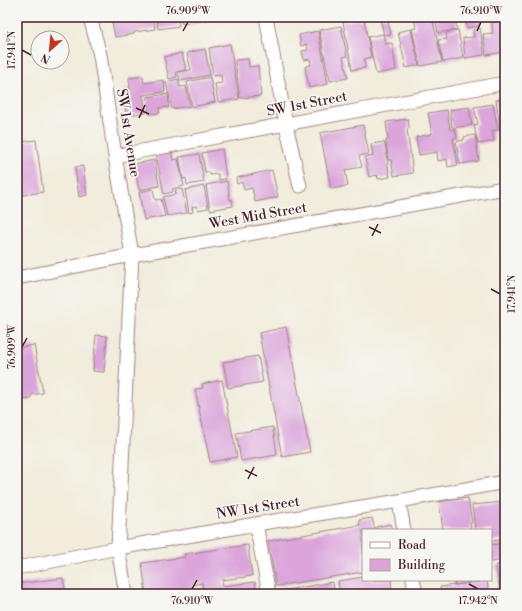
<svg xmlns="http://www.w3.org/2000/svg" width="522" height="611" font-family="'Libre Bodoni',serif">
  <style>
    .building { fill: #dba5db; fill-rule: evenodd }
    .lines { fill: none; stroke-linecap: round; stroke-linejoin: round }
    .minor-casing { stroke: #9e8683; stroke-width: 15 }
    .minor { stroke: #fff; stroke-width: 13 }
    .ticks { fill: none; stroke: #4a1f2b; stroke-width: 1.5 }
    .labels { text-anchor: middle; dominant-baseline: central; stroke-width: 3.5; stroke-linejoin: round; paint-order: stroke }
    .street-label { font-size: 14px; fill: #4a1f2b; stroke: #f6f6f2 }
    .neatline { fill: none; stroke: #4a1f2b; stroke-width: 1.5 }
    .ticks-label { font-size: 10px; text-anchor: middle; fill: #4a1f2b }
  </style>
  <rect width="100%" height="100%" fill="#f6f6f2"/>
  <filter id="ink" filterUnits="userSpaceOnUse"><feTurbulence type="fractalNoise" baseFrequency=".025" numOctaves="2"/><feDisplacementMap in="SourceGraphic" scale="8" xChannelSelector="R" yChannelSelector="G"/><feConvolveMatrix kernelMatrix="1 2 1 2 8 2 1 2 1" color-interpolation-filters="sRGB"/></filter>
  <filter id="wash" filterUnits="userSpaceOnUse"><feTurbulence type="fractalNoise" baseFrequency=".012" numOctaves="4" result="noise"/><feDisplacementMap in="SourceGraphic" scale="16" xChannelSelector="R" yChannelSelector="G"/><feGaussianBlur stdDeviation="0.9" result="paint"/><feColorMatrix in="noise" values="0 0 0 0 0 0 0 0 0 0 0 0 0 0 0 0 0 1.4 0 .05"/><feComposite in="paint" operator="in"/></filter>
  <g filter="url(#wash)">
    <rect width="100%" height="100%" fill="#f1ecdb"/>
    <g id="blocks">
      <path class="building" d="M 111,17 L 153,17 L 155,29 L 134,32 L 134,34 L 115,37 Z
        M 156,17 L 178,17 L 179,26 L 158,29 Z
        M 181,17 L 217,17 L 217,18 L 182,24 Z
        M 387,17 L 391,34 L 384,35 L 380,18 Z
        M 414,17 L 432,17 L 442,62 L 420,66 L 412,29 L 416,28 Z
        M 435,17 L 455,17 L 457,29 L 438,33 Z
        M 465,17 L 478,17 L 479,26 L 467,28 Z
        M 491,17 L 502,17 L 505,36 L 505,52 L 486,55 L 483,34 L 493,33 Z
        M 364,19 L 371,57 L 364,59 L 365,68 L 352,70 L 343,22 Z
        M 341,26 L 347,56 L 343,57 L 348,78 L 330,81 L 329,74 L 328,74 L 319,30 Z
        M 480,28 L 484,55 L 465,58 L 463,38 L 474,37 L 473,30 Z
        M 411,29 L 419,65 L 406,68 L 398,32 Z
        M 458,30 L 463,58 L 443,62 L 438,40 L 447,39 L 446,33 Z
        M 318,31 L 328,84 L 309,88 L 305,67 L 311,65 L 310,59 L 304,60 L 302,51 L 308,50 L 307,44 L 301,46 L 299,35 Z
        M 383,34 L 385,44 L 392,43 L 396,70 L 376,74 L 368,37 Z
        M 230,44 L 239,99 L 218,102 L 215,84 L 222,83 L 221,75 L 213,76 L 209,48 Z
        M 205,49 L 210,75 L 180,81 L 178,72 L 191,70 L 187,53 Z
        M 182,53 L 186,70 L 176,72 L 177,77 L 169,79 L 164,57 Z
        M 248,59 L 249,67 L 258,66 L 261,96 L 240,98 L 235,60 Z
        M 143,76 L 144,83 L 164,80 L 165,92 L 143,95 L 146,113 L 126,115 L 123,90 L 130,89 L 129,78 Z
        M 210,77 L 215,102 L 192,107 L 187,82 Z
        M 178,79 L 180,87 L 186,86 L 190,106 L 172,109 L 166,82 Z
        M 168,94 L 169,107 L 159,108 L 160,113 L 149,114 L 147,97 Z
        M 505,98 L 505,150 L 504,150 L 496,100 Z
        M 493,104 L 498,130 L 492,131 L 494,141 L 478,144 L 474,125 L 478,124 L 474,107 Z
        M 469,107 L 472,125 L 452,128 L 450,110 Z
        M 447,110 L 450,130 L 455,129 L 457,138 L 453,138 L 458,165 L 448,167 L 447,159 L 438,161 L 437,152 L 419,155 L 416,137 L 432,134 L 428,113 Z
        M 408,119 L 409,128 L 407,129 L 413,173 L 394,176 L 391,160 L 388,160 L 386,140 L 388,140 L 386,122 Z
        M 363,125 L 369,154 L 359,156 L 362,167 L 345,170 L 348,186 L 331,189 L 320,133 Z
        M 17,132 L 18,132 L 20,142 L 36,140 L 43,192 L 17,196 Z
        M 475,135 L 479,161 L 460,164 L 456,142 L 464,140 L 464,137 Z
        M 384,142 L 387,154 L 386,154 L 390,177 L 378,179 L 377,175 L 369,177 L 365,157 L 373,156 L 371,144 Z
        M 222,149 L 226,179 L 219,180 L 218,174 L 210,175 L 210,172 L 205,172 L 202,153 Z
        M 171,151 L 173,160 L 178,159 L 184,186 L 172,189 L 173,192 L 164,194 L 156,154 Z
        M 199,154 L 204,182 L 187,185 L 186,178 L 183,179 L 179,157 Z
        M 155,160 L 159,186 L 139,190 L 134,164 Z
        M 83,166 L 87,195 L 79,197 L 75,167 Z
        M 272,170 L 278,197 L 255,202 L 252,188 L 244,190 L 242,182 L 237,184 L 236,178 Z
        M 227,181 L 230,200 L 232,199 L 233,206 L 210,210 L 206,185 Z
        M 204,186 L 208,208 L 198,210 L 197,206 L 192,207 L 193,212 L 189,213 L 185,190 Z
        M 153,189 L 155,200 L 161,199 L 165,216 L 144,220 L 139,192 Z
        M 182,189 L 187,213 L 167,216 L 163,197 L 176,194 L 175,190 Z
        M 286,327 L 310,452 L 282,457 L 259,333 Z
        M 96,335 L 107,336 L 104,372 L 93,371 Z
        M 34,345 L 43,393 L 31,395 L 31,399 L 17,401 L 17,348 Z
        M 258,356 L 263,382 L 228,388 L 223,362 Z
        M 222,380 L 237,457 L 210,462 L 195,389 L 203,388 L 202,384 Z
        M 273,427 L 277,455 L 241,461 L 236,433 Z
        M 468,498 L 472,523 L 470,523 L 471,530 L 443,530 L 439,502 Z
        M 505,502 L 505,539 L 491,541 L 491,530 L 475,530 L 472,505 Z
        M 372,518 L 375,530 L 363,530 L 363,572 L 276,586 L 268,541 L 360,525 L 359,520 Z
        M 390,524 L 392,530 L 376,530 L 376,527 Z
        M 505,543 L 505,560 L 491,562 L 491,545 Z
        M 248,545 L 252,576 L 222,580 L 223,586 L 255,582 L 257,594 L 146,594 L 142,563 L 185,557 L 184,554 ZM 202,583 L 203,589 L 193,590 L 192,585 Z
        M 505,564 L 505,594 L 500,594 L 496,565 Z
        M 363,577 L 363,580 L 392,580 L 392,581 L 391,582 L 392,589 L 363,594 L 340,594 L 338,581 Z
        M 63,578 L 66,594 L 17,594 L 17,584 Z
        M 454,580 L 469,580 L 470,582 L 454,585 Z
        M 487,581 L 489,594 L 441,594 L 440,587 Z
        M 333,582 L 335,594 L 280,594 L 279,591 Z"/>
    </g>
  </g>
  <g filter="url(#ink)">
    <use href="#blocks" fill-opacity="0" stroke="#9e8683" stroke-width="1"/>
    <g class="lines">
      <g class="minor-casing">
        <path id="minor" d="M 90,17 L 100,55 L 115,156 L 132,255 L 118,548 L 126,594
          M 266,17 L 286,125 L 300,186
          M 115,156 L 505,83
          M 17,278 L 132,255 L 505,188
          M 399,501 L 404,530
          M 256,524 L 269,594
          M 17,568 L 118,548 L 256,524 L 399,501 L 505,482
          M 413,580 L 416,594"/>
      </g>
      <use href="#minor" class="minor"/>
    </g>
  </g>
  <path class="ticks" d="M 183,31 L 188,22M 477,31 L 481,22M 22,50 L 31,55M 136,108 L 149,114M 139,118 L 145,105M 369,227 L 381,233M 372,236 L 378,224M 491,289 L 500,294M 22,347 L 27,338M 245,470 L 257,476M 248,479 L 254,467M 469,584 L 478,589M 192,589 L 197,580"/>
  <g class="labels">
    <g class="street-label">
      <text transform="translate(307 104) rotate(-11)">SW 1st Street</text>
      <text transform="translate(128 133) rotate(81)">SW 1st Avenue</text>
      <text transform="translate(258 216) rotate(-10)">West Mid Street</text>
      <text transform="translate(258 508) rotate(-9)">NW 1st Street</text>
    </g>
  </g>
  <rect width="522" height="611" fill="none" stroke="#f6f6f2" stroke-width="44"/>
  <rect x="362" y="529" width="130" height="52" fill="#f6f6f2" stroke="#b1a0a2"/>
  <rect x="370" y="542" width="20" height="6" fill="#ffffff" stroke="#b1a0a2"/>
  <text x="398" y="549" font-size="12" fill="#4a1f2b">Road</text>
  <rect x="370" y="559" width="20" height="12" fill="#dba5db" stroke="#b1a0a2"/>
  <text x="398" y="569" font-size="12" fill="#4a1f2b">Building</text>
  <g transform="translate(50 50) rotate(207)"><circle r="19" fill="#f6f6f2" stroke="#b1a0a2"/>
  <path d="M0-3L7 15L0 10L-7 15Z" fill="#c8321e"/>
  <text y="-6" font-size="11" font-weight="bold" text-anchor="middle" fill="#4a1f2b">N</text>
  </g>
  <rect x="22" y="22" width="478" height="567" class="neatline"/>
  <g class="ticks-label">
    <text x="188" y="14">76.909°W</text>
    <text x="481" y="14">76.910°W</text>
    <text transform="translate(11 50) rotate(-90)" y="4">17.941°N</text>
    <text transform="translate(511 294) rotate(-90)" y="4">17.941°N</text>
    <text transform="translate(11 347) rotate(-90)" y="4">76.909°W</text>
    <text x="192" y="604">76.910°W</text>
    <text x="478" y="604">17.942°N</text>
  </g>
</svg>
